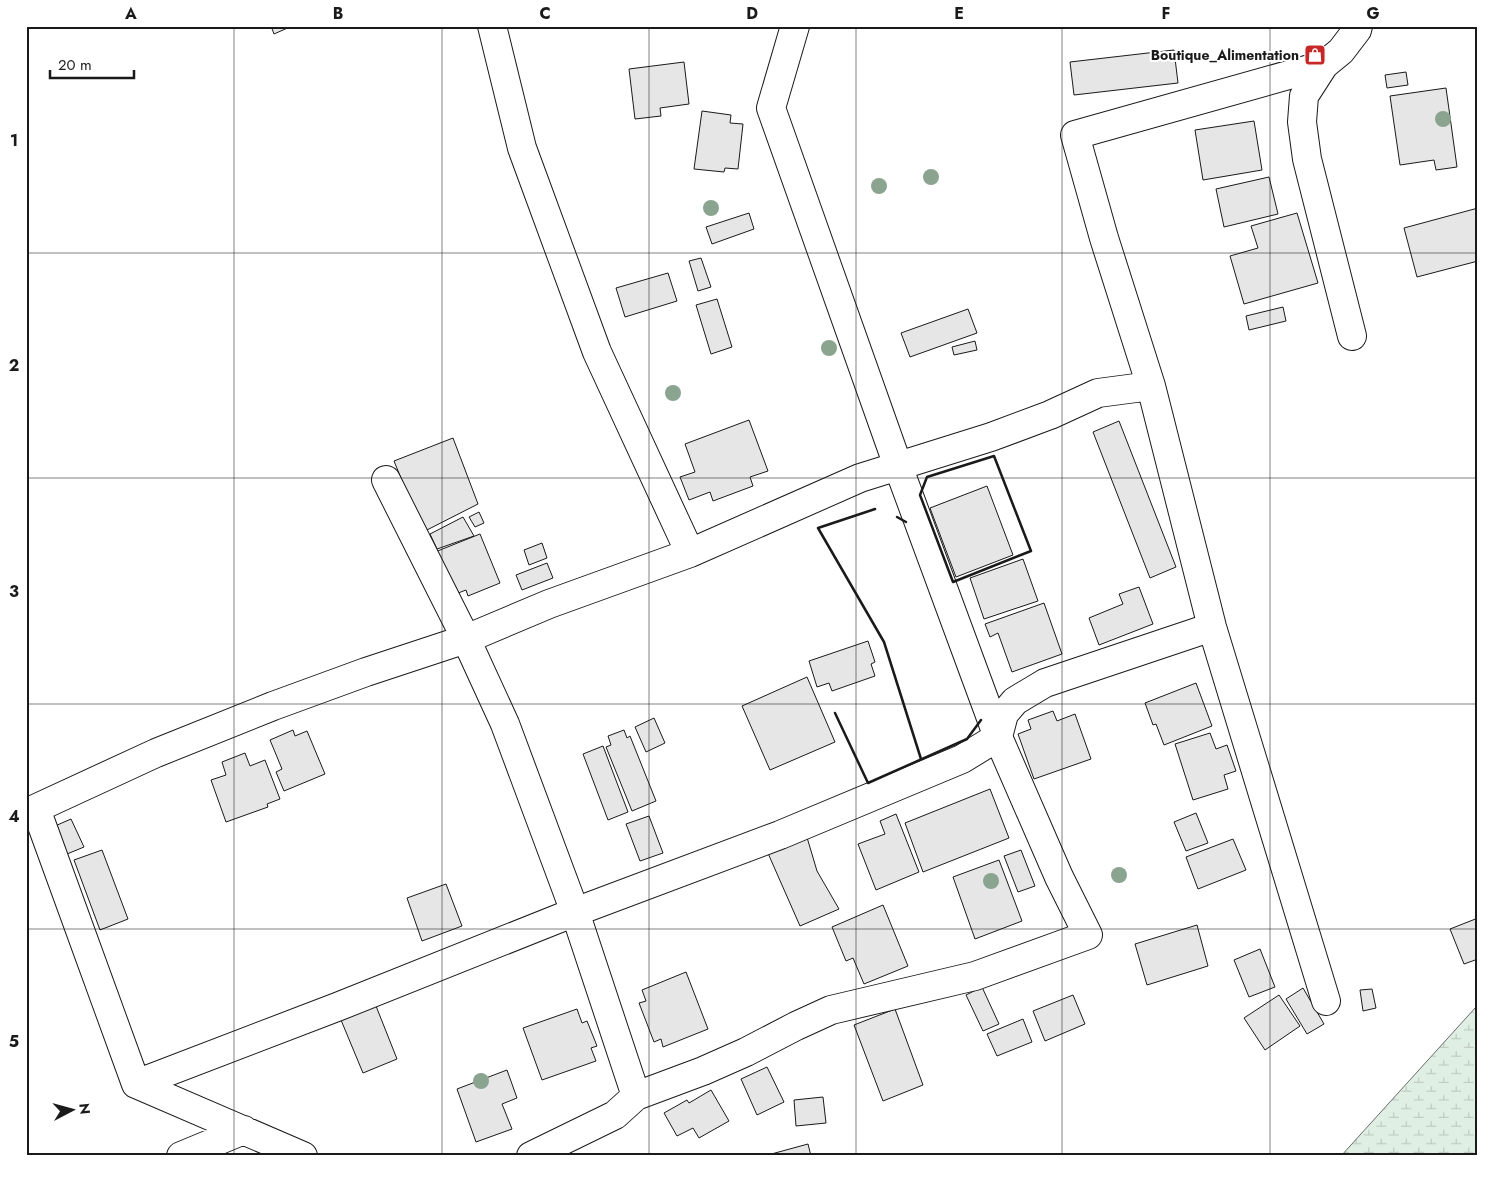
<svg xmlns="http://www.w3.org/2000/svg" width="1504" height="1182" font-family="Jost,sans-serif">
  <style>
    .wetland { fill: url(#wetland-marsh); stroke: #6a6a6a }
    .building { fill: #e6e6e6; stroke: #1a1a1a }
    .lines { fill: none; stroke-linecap: round; stroke-linejoin: round }
    .minor-casing { stroke: #1a1a1a; stroke-width: 30 }
    .minor { stroke: #fff; stroke-width: 28 }
    .wall { stroke: #1a1a1a; stroke-width: 2.5 }
    .tree { fill: #8aa48f }
    .grid { fill: none; stroke: #1a1a1a; stroke-width: 1; stroke-opacity: 0.55 }
    .labels { text-anchor: middle; dominant-baseline: central; stroke-width: 4; stroke-linejoin: round; paint-order: stroke }
    .poi-label { font-size: 14px; font-weight: bold; fill: #1a1a1a; stroke: #fff; text-anchor: end }
    .neatline { fill: none; stroke: #1a1a1a; stroke-width: 2 }
    .grid-label { font-size: 16px; text-anchor: middle; font-weight: bold; fill: #1a1a1a }
  </style>
  <defs>
    <pattern id="wetland-marsh" width="20" height="14" patternUnits="userSpaceOnUse" patternTransform="scale(1.25)"><rect width="20" height="14" fill="#e0efe3"/><path d="M1 5h8M5 5V1M11 12h8M15 12V8" fill="none" stroke="#c0ccc2"/></pattern>
  </defs>
  <rect width="100%" height="100%" fill="#fff"/>
  <path class="wetland" d="M 1478,1006 L 1478,1156 L 1341,1156 L 1476,1007 Z"/>
  <path class="building" d="M 271,26 L 292,26 L 274,34 Z
    M 1174,50 L 1178,83 L 1074,95 L 1070,62 Z
    M 684,62 L 689,104 L 660,108 L 661,116 L 635,119 L 629,69 Z
    M 1406,72 L 1408,85 L 1387,88 L 1385,75 Z
    M 1446,88 L 1457,167 L 1436,170 L 1434,160 L 1400,165 L 1390,96 Z
    M 702,111 L 731,115 L 730,123 L 743,124 L 738,169 L 725,168 L 724,172 L 694,169 Z
    M 1254,121 L 1262,170 L 1203,180 L 1195,130 Z
    M 1269,177 L 1278,214 L 1224,227 L 1216,189 Z
    M 1478,208 L 1478,261 L 1417,277 L 1404,228 Z
    M 749,213 L 754,229 L 712,244 L 706,227 Z
    M 1297,213 L 1318,283 L 1244,304 L 1230,256 L 1258,248 L 1251,226 Z
    M 701,258 L 711,287 L 698,291 L 689,261 Z
    M 668,273 L 677,301 L 625,317 L 616,288 Z
    M 717,299 L 732,347 L 711,354 L 696,305 Z
    M 1283,307 L 1286,321 L 1249,330 L 1246,316 Z
    M 968,309 L 977,333 L 910,357 L 901,333 Z
    M 975,341 L 977,350 L 954,355 L 952,347 Z
    M 749,420 L 768,471 L 750,477 L 753,486 L 713,501 L 710,492 L 689,500 L 680,477 L 695,472 L 685,444 Z
    M 1119,421 L 1176,567 L 1150,578 L 1093,432 Z
    M 453,438 L 478,504 L 423,532 L 394,461 Z
    M 987,486 L 1013,555 L 956,577 L 930,508 Z
    M 479,512 L 484,523 L 475,527 L 469,517 Z
    M 463,517 L 474,536 L 437,549 L 430,534 Z
    M 480,534 L 500,583 L 468,596 L 466,590 L 453,595 L 435,552 Z
    M 542,543 L 547,558 L 529,565 L 524,550 Z
    M 1023,559 L 1038,601 L 984,619 L 970,578 Z
    M 547,563 L 553,578 L 522,590 L 516,575 Z
    M 1139,587 L 1153,624 L 1099,645 L 1089,618 L 1123,604 L 1119,594 Z
    M 1044,603 L 1062,654 L 1012,672 L 998,633 L 990,637 L 985,624 Z
    M 868,641 L 875,662 L 871,664 L 875,676 L 832,691 L 829,683 L 817,687 L 809,661 Z
    M 807,677 L 835,742 L 770,770 L 742,706 Z
    M 1196,683 L 1212,726 L 1164,745 L 1156,724 L 1153,725 L 1145,703 Z
    M 1053,711 L 1057,721 L 1075,714 L 1091,759 L 1034,779 L 1018,734 L 1031,729 L 1028,720 Z
    M 654,718 L 665,743 L 646,752 L 635,727 Z
    M 293,730 L 295,736 L 307,731 L 325,774 L 284,791 L 276,772 L 282,769 L 270,740 Z
    M 624,730 L 627,738 L 630,736 L 656,801 L 632,811 L 606,747 L 611,745 L 608,736 Z
    M 1210,733 L 1216,749 L 1227,745 L 1236,771 L 1224,775 L 1228,789 L 1193,800 L 1175,744 Z
    M 603,746 L 628,812 L 608,820 L 583,754 Z
    M 245,753 L 250,766 L 265,760 L 280,799 L 267,804 L 268,807 L 226,822 L 211,780 L 226,775 L 222,762 Z
    M 990,789 L 1009,838 L 923,872 L 905,823 Z
    M 1196,813 L 1208,843 L 1186,851 L 1174,822 Z
    M 896,814 L 919,872 L 876,890 L 858,844 L 885,834 L 880,821 Z
    M 649,816 L 663,853 L 640,861 L 626,824 Z
    M 71,819 L 84,847 L 67,854 L 55,826 Z
    M 806,834 L 817,871 L 839,909 L 800,926 L 767,851 Z
    M 1233,839 L 1246,870 L 1198,889 L 1186,857 Z
    M 102,850 L 128,919 L 100,930 L 74,860 Z
    M 1021,850 L 1035,886 L 1018,892 L 1004,856 Z
    M 999,860 L 1022,921 L 975,939 L 953,877 Z
    M 446,884 L 462,926 L 422,941 L 407,898 Z
    M 883,905 L 908,966 L 864,984 L 853,958 L 846,961 L 832,927 Z
    M 1478,918 L 1478,959 L 1464,964 L 1450,929 Z
    M 1197,925 L 1208,966 L 1147,985 L 1135,944 Z
    M 1260,949 L 1275,987 L 1249,997 L 1234,960 Z
    M 686,972 L 708,1029 L 663,1047 L 661,1039 L 654,1042 L 639,1003 L 646,1001 L 642,990 Z
    M 982,987 L 999,1024 L 983,1031 L 966,995 Z
    M 1303,988 L 1324,1024 L 1307,1034 L 1286,999 Z
    M 1372,989 L 1376,1008 L 1363,1011 L 1360,990 Z
    M 1073,995 L 1085,1024 L 1045,1041 L 1033,1011 Z
    M 1279,995 L 1300,1026 L 1265,1050 L 1244,1018 Z
    M 376,1006 L 397,1059 L 363,1073 L 341,1020 Z
    M 577,1009 L 582,1023 L 587,1021 L 597,1046 L 591,1048 L 596,1061 L 542,1080 L 523,1028 Z
    M 895,1009 L 923,1085 L 883,1101 L 854,1025 Z
    M 1023,1019 L 1032,1042 L 997,1056 L 987,1034 Z
    M 767,1067 L 784,1102 L 757,1115 L 741,1079 Z
    M 507,1070 L 517,1098 L 502,1104 L 512,1129 L 476,1142 L 457,1089 Z
    M 711,1090 L 729,1121 L 699,1138 L 693,1128 L 677,1136 L 664,1113 L 687,1100 L 689,1103 Z
    M 823,1097 L 826,1123 L 796,1126 L 794,1100 Z
    M 808,1144 L 811,1156 L 764,1156 Z"/>
  <g class="lines">
    <g class="minor-casing">
      <path id="minor" d="M 492,26 L 522,148 L 597,352 L 690,553
        M 1324,65 L 1075,135 L 1104,238 L 1151,386 L 1212,627 L 1326,1001
        M 1352,336 L 1307,159 L 1302,122 L 1304,96 L 1324,65 L 1341,51 L 1357,30 L 1358,26
        M 386,480 L 466,639 L 505,724 L 575,912 L 636,1096
        M 36,809 L 136,1084 L 303,1156
        M 26,813 L 156,753 L 273,706 L 366,672 L 466,639 L 549,604 L 690,553 L 860,478 L 991,437 L 1050,415 L 1098,393 L 1151,386
        M 136,1084 L 337,1007 L 575,912 L 780,835 L 962,759 L 998,737 L 1004,714 L 1015,701 L 1045,683 L 1212,627
        M 181,1156 L 244,1130
        M 531,1156 L 615,1115 L 636,1096 L 703,1071 L 746,1052 L 796,1026 L 831,1010 L 975,976 L 1088,935 L 1059,877 L 998,737 L 898,466 L 771,108 L 795,26"/>
    </g>
    <use href="#minor" class="minor"/>
    <path class="wall" d="M 994,456 L 1031,551 L 953,582 L 920,495 L 927,477 Z
      M 875,509 L 818,528 L 884,642 L 921,759
      M 897,517 L 906,522
      M 835,713 L 868,783 L 967,739 L 981,720"/>
  </g>
  <g class="tree">
    <circle cx="1443" cy="119" r="8"/>
    <circle cx="931" cy="177" r="8"/>
    <circle cx="879" cy="186" r="8"/>
    <circle cx="711" cy="208" r="8"/>
    <circle cx="829" cy="348" r="8"/>
    <circle cx="673" cy="393" r="8"/>
    <circle cx="1119" cy="875" r="8"/>
    <circle cx="991" cy="881" r="8"/>
    <circle cx="481" cy="1081" r="8"/>
  </g>
  <path class="grid" d="M 234,26 L 234,1156M 442,26 L 442,1156M 649,26 L 649,1156M 856,26 L 856,1156M 1062,26 L 1062,1156M 1270,26 L 1270,1156M 26,253 L 1478,253M 26,478 L 1478,478M 26,704 L 1478,704M 26,929 L 1478,929"/>
  <defs>
    <g id="shop-square" transform="scale(1.125)"><rect x="-9" y="-9" width="18" height="18" rx="4" fill="#c62828" stroke="#fff"/><path d="M-5-2.5h2.3a2.7 3.5 0 0 1 5.4 0H5L5.5 6h-11ZM-1.5-2.5h3a1.5 2.3 0 0 0-3 0Z" fill="#fff"/></g>
  </defs>
  <g fill-rule="evenodd">
    <use href="#shop-square" x="1315" y="55"/>
  </g>
  <g class="labels">
    <g class="poi-label">
      <text x="1299" y="55">Boutique_Alimentation</text>
    </g>
  </g>
  <rect width="1504" height="1182" fill="none" stroke="#ffffff" stroke-width="55"/>
  <g transform="translate(72 1110) rotate(84)" stroke="#ffffff" stroke-width="4" paint-order="stroke">
  <path d="M0-4L9 19L0 12L-9 19Z" fill="#1a1a1a"/>
  <text y="-8" font-size="14" font-weight="bold" text-anchor="middle" fill="#1a1a1a">N</text>
  </g>
  <path d="M50 70v8h84v-8" fill="none" stroke="#1a1a1a" stroke-width="2.5"/>
  <text x="58" y="70" font-size="15" fill="#1a1a1a" stroke="#ffffff" stroke-width="4" paint-order="stroke">20 m</text>
  <rect x="28" y="28" width="1448" height="1126" class="neatline"/>
  <g class="grid-label">
    <text x="131" y="19">A</text>
    <text x="338" y="19">B</text>
    <text x="545" y="19">C</text>
    <text x="752" y="19">D</text>
    <text x="959" y="19">E</text>
    <text x="1166" y="19">F</text>
    <text x="1373" y="19">G</text>
    <text x="14" y="146">1</text>
    <text x="14" y="371">2</text>
    <text x="14" y="597">3</text>
    <text x="14" y="822">4</text>
    <text x="14" y="1047">5</text>
  </g>
</svg>
